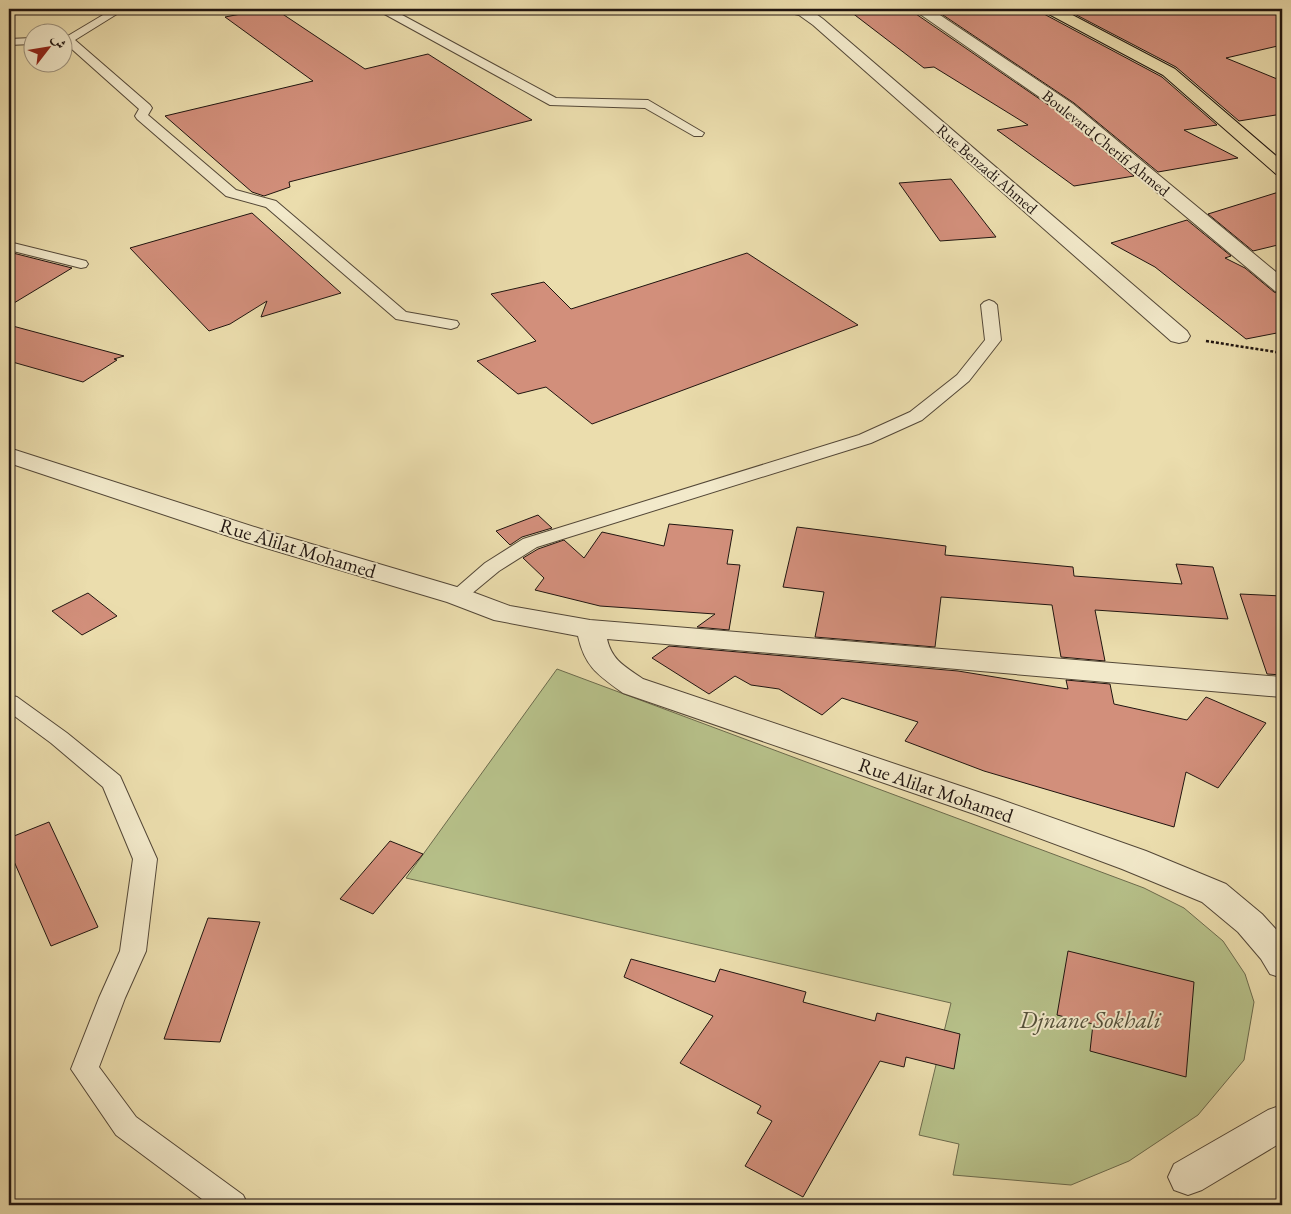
<svg xmlns="http://www.w3.org/2000/svg" width="1291" height="1214" font-family="'EB Garamond',Amiri,serif">
  <style>
    .green { fill: #b7c18a; stroke: #6c6b4d }
    .building { fill: #d28f7b; stroke: #201510 }
    .lines { fill: none; stroke-linecap: round; stroke-linejoin: round }
    .lane-casing { stroke: #534737; stroke-width: 2 }
    .street-casing { stroke: #534737; stroke-width: 2 }
    .primary-casing { stroke: #201510; stroke-width: 2 }
    .path { stroke: #201510; stroke-width: 2.5; stroke-dasharray: 3 2; stroke-linecap: butt }
    .lane { fill: #f2e9ca; fill-rule: evenodd }
    .street { fill: #f2e9ca; fill-rule: evenodd }
    .primary { fill: #ebddad; fill-rule: evenodd }
    .labels { text-anchor: middle; dominant-baseline: central; stroke-width: 4; stroke-linejoin: round; paint-order: stroke }
    .far-street-label { font-size: 16px; fill: #201510; stroke: #f2e9ca }
    .street-label { font-size: 20px; fill: #201510; stroke: #f2e9ca }
    .near-park-label { font-size: 24px; font-style: italic; fill: #55513b; stroke: #f2e9ca }
  </style>
  <rect width="100%" height="100%" fill="#ebddad"/>
  <filter id="stains"><feTurbulence type="fractalNoise" baseFrequency=".004" numOctaves="4"/><feColorMatrix values="0 0 0 0 .2 0 0 0 0 .09 0 0 0 0 .02 0 0 0 .5 -.17"/></filter>
  <radialGradient id="worn" r=".72"><stop offset=".6" stop-color="#630" stop-opacity="0"/><stop offset="1" stop-color="#630" stop-opacity=".3"/></radialGradient>
  <path class="green" d="M 557,669 L 1144,888 L 1184,908 L 1223,941 L 1245,974 L 1254,1002 L 1244,1060 L 1198,1115 L 1129,1161 L 1071,1185 L 953,1175 L 959,1144 L 919,1135 L 951,1003 L 406,878 Z"/>
  <path class="building" d="M 267,9 L 275,9 L 365,69 L 428,54 L 532,120 L 289,182 L 290,187 L 264,196 L 252,192 L 165,116 L 313,81 L 225,17 Z
    M 847,9 L 913,9 L 916,14 L 1060,113 L 1134,176 L 1074,186 L 997,130 L 1028,125 L 934,67 L 924,68 Z
    M 934,9 L 1041,9 L 1044,14 L 1162,77 L 1217,125 L 1184,130 L 1238,158 L 1158,172 L 1074,103 Z
    M 1065,9 L 1282,9 L 1282,45 L 1226,58 L 1282,81 L 1282,114 L 1239,121 L 1176,67 Z
    M 951,179 L 996,237 L 940,241 L 899,183 Z
    M 1282,191 L 1282,244 L 1253,251 L 1208,214 Z
    M 252,213 L 341,293 L 261,317 L 267,301 L 230,324 L 209,331 L 130,248 Z
    M 1187,220 L 1231,256 L 1225,258 L 1245,268 L 1274,292 L 1282,295 L 1282,332 L 1246,339 L 1155,267 L 1111,243 Z
    M 9,252 L 72,268 L 9,306 Z
    M 747,253 L 858,325 L 592,424 L 546,387 L 518,394 L 477,361 L 536,341 L 491,294 L 544,282 L 571,309 Z
    M 9,325 L 124,356 L 114,359 L 117,360 L 83,382 L 9,361 Z
    M 538,515 L 552,528 L 522,537 L 510,545 L 496,531 Z
    M 669,524 L 733,530 L 727,564 L 740,565 L 729,630 L 697,627 L 715,614 L 600,606 L 535,590 L 544,578 L 523,558 L 538,549 L 564,540 L 584,558 L 602,532 L 664,546 Z
    M 797,527 L 946,546 L 945,555 L 1073,567 L 1074,576 L 1182,584 L 1176,564 L 1213,567 L 1228,619 L 1095,610 L 1105,661 L 1061,657 L 1052,605 L 941,597 L 935,647 L 815,637 L 824,592 L 783,587 Z
    M 88,593 L 117,616 L 82,635 L 52,611 Z
    M 1240,594 L 1282,596 L 1282,675 L 1267,674 Z
    M 669,646 L 958,671 L 1068,689 L 1066,680 L 1110,684 L 1114,704 L 1187,720 L 1206,697 L 1266,723 L 1218,788 L 1186,772 L 1174,827 L 984,771 L 905,741 L 918,722 L 842,698 L 822,715 L 779,689 L 751,685 L 735,676 L 709,694 L 652,658 Z
    M 49,822 L 98,927 L 51,946 L 9,850 L 9,838 Z
    M 390,841 L 423,854 L 373,914 L 340,899 Z
    M 208,918 L 260,922 L 220,1042 L 164,1039 Z
    M 1068,951 L 1194,982 L 1186,1077 L 1090,1051 L 1093,1024 L 1057,1015 Z
    M 631,959 L 715,982 L 720,969 L 806,992 L 803,1002 L 875,1021 L 877,1013 L 960,1034 L 954,1069 L 906,1057 L 904,1067 L 880,1061 L 803,1197 L 745,1166 L 772,1121 L 757,1113 L 761,1106 L 680,1063 L 713,1016 L 624,977 Z"/>
  <g class="lines">
    <g class="lane-casing">
      <path id="lane" d="M 113,9 L 125,9 L 75,40 L 150,105 L 152,108 L 148,115 L 236,190 L 276,201 L 406,312 L 457,321 L 459,324 L 457,327 L 451,329 L 396,319 L 266,207 L 226,196 L 137,119 L 135,116 L 139,109 L 65,43 L 62,43 L 62,37 L 66,37 Z
        M 378,9 L 391,9 L 556,98 L 648,100 L 704,133 L 702,136 L 694,136 L 645,108 L 550,105 L 379,11 Z
        M 32,38 L 32,44 L 9,45 L 9,39 Z
        M 9,242 L 86,261 L 88,264 L 86,267 L 81,268 L 9,250 Z
        M 989,300 L 994,302 L 997,305 L 1001,340 L 969,381 L 922,420 L 871,443 L 537,547 L 499,571 L 464,600 L 457,602 L 450,600 L 447,596 L 485,563 L 523,539 L 859,435 L 910,412 L 957,375 L 985,340 L 981,305 L 984,302 Z
        M 9,695 L 17,697 L 67,733 L 120,776 L 157,859 L 146,951 L 125,998 L 99,1067 L 136,1117 L 243,1195 L 248,1205 L 210,1205 L 116,1135 L 71,1069 L 99,998 L 120,951 L 133,859 L 103,787 L 51,743 L 9,712 Z"/>
    </g>
    <g class="street-casing">
      <path id="street" d="M 784,9 L 809,9 L 823,19 L 1187,331 L 1190,336 L 1187,341 L 1179,343 L 1171,341 L 813,25 L 799,15 L 786,12 Z
        M 915,9 L 931,9 L 1073,104 L 1282,277 L 1282,293 L 1275,291 L 1061,112 L 917,12 Z
        M 9,448 L 264,530 L 467,590 L 510,606 L 590,620 L 1282,677 L 1282,697 L 607,639 C 612,661 626,667 643,679 L 999,799 L 1146,851 L 1226,884 L 1262,914 L 1282,936 L 1282,978 L 1270,974 L 1261,959 L 1238,932 L 1202,902 L 1122,869 L 977,815 L 623,693 C 598,675 585,667 578,636 L 494,620 L 447,602 L 246,542 L 9,463 Z
        M 1282,1105 L 1282,1142 L 1202,1190 L 1188,1195 L 1174,1190 L 1168,1177 L 1174,1164 L 1268,1110 Z"/>
    </g>
    <g class="primary-casing">
      <path id="primary" d="M 1043,9 L 1061,9 L 1175,69 L 1282,161 L 1282,175 L 1276,174 L 1163,75 L 1045,12 Z"/>
    </g>
    <path class="path" d="M 1206,341 L 1282,353"/>
    <use href="#lane" class="lane"/>
    <use href="#street" class="street"/>
    <use href="#primary" class="primary"/>
  </g>
  <g class="labels">
    <g class="far-street-label">
      <text transform="translate(1106 143) rotate(39)">Boulevard Cherifi Ahmed</text>
      <text transform="translate(987 169) rotate(41)">Rue Benzadi Ahmed</text>
    </g>
    <g class="street-label">
      <text transform="translate(298 548) rotate(17)">Rue Alilat Mohamed</text>
      <text transform="translate(936 790) rotate(19)">Rue Alilat Mohamed</text>
    </g>
    <g class="near-park-label">
      <text x="1090" y="1019">Djnane Sokhali</text>
    </g>
  </g>
  <rect width="1291" height="1214" fill="none" stroke="#ebddad" stroke-width="30"/>
  <rect x="10" y="10" width="1271" height="1194" fill="none" stroke="#201510" stroke-width="2.5"/>
  <rect x="15" y="15" width="1261" height="1184" fill="none" stroke="#201510"/>
  <g transform="translate(48 48) rotate(59)"><circle r="24" fill="#f2e9ca" stroke="#9e9480"/>
  <path d="M0-4L9 19L0 12L-9 19Z" fill="#8f2418"/>
  <text y="-8" font-size="14" font-weight="bold" text-anchor="middle" fill="#201510">ش</text>
  </g>
  <rect width="100%" height="100%" filter="url(#stains)"/>
  <rect width="100%" height="100%" fill="url(#worn)"/>
</svg>
